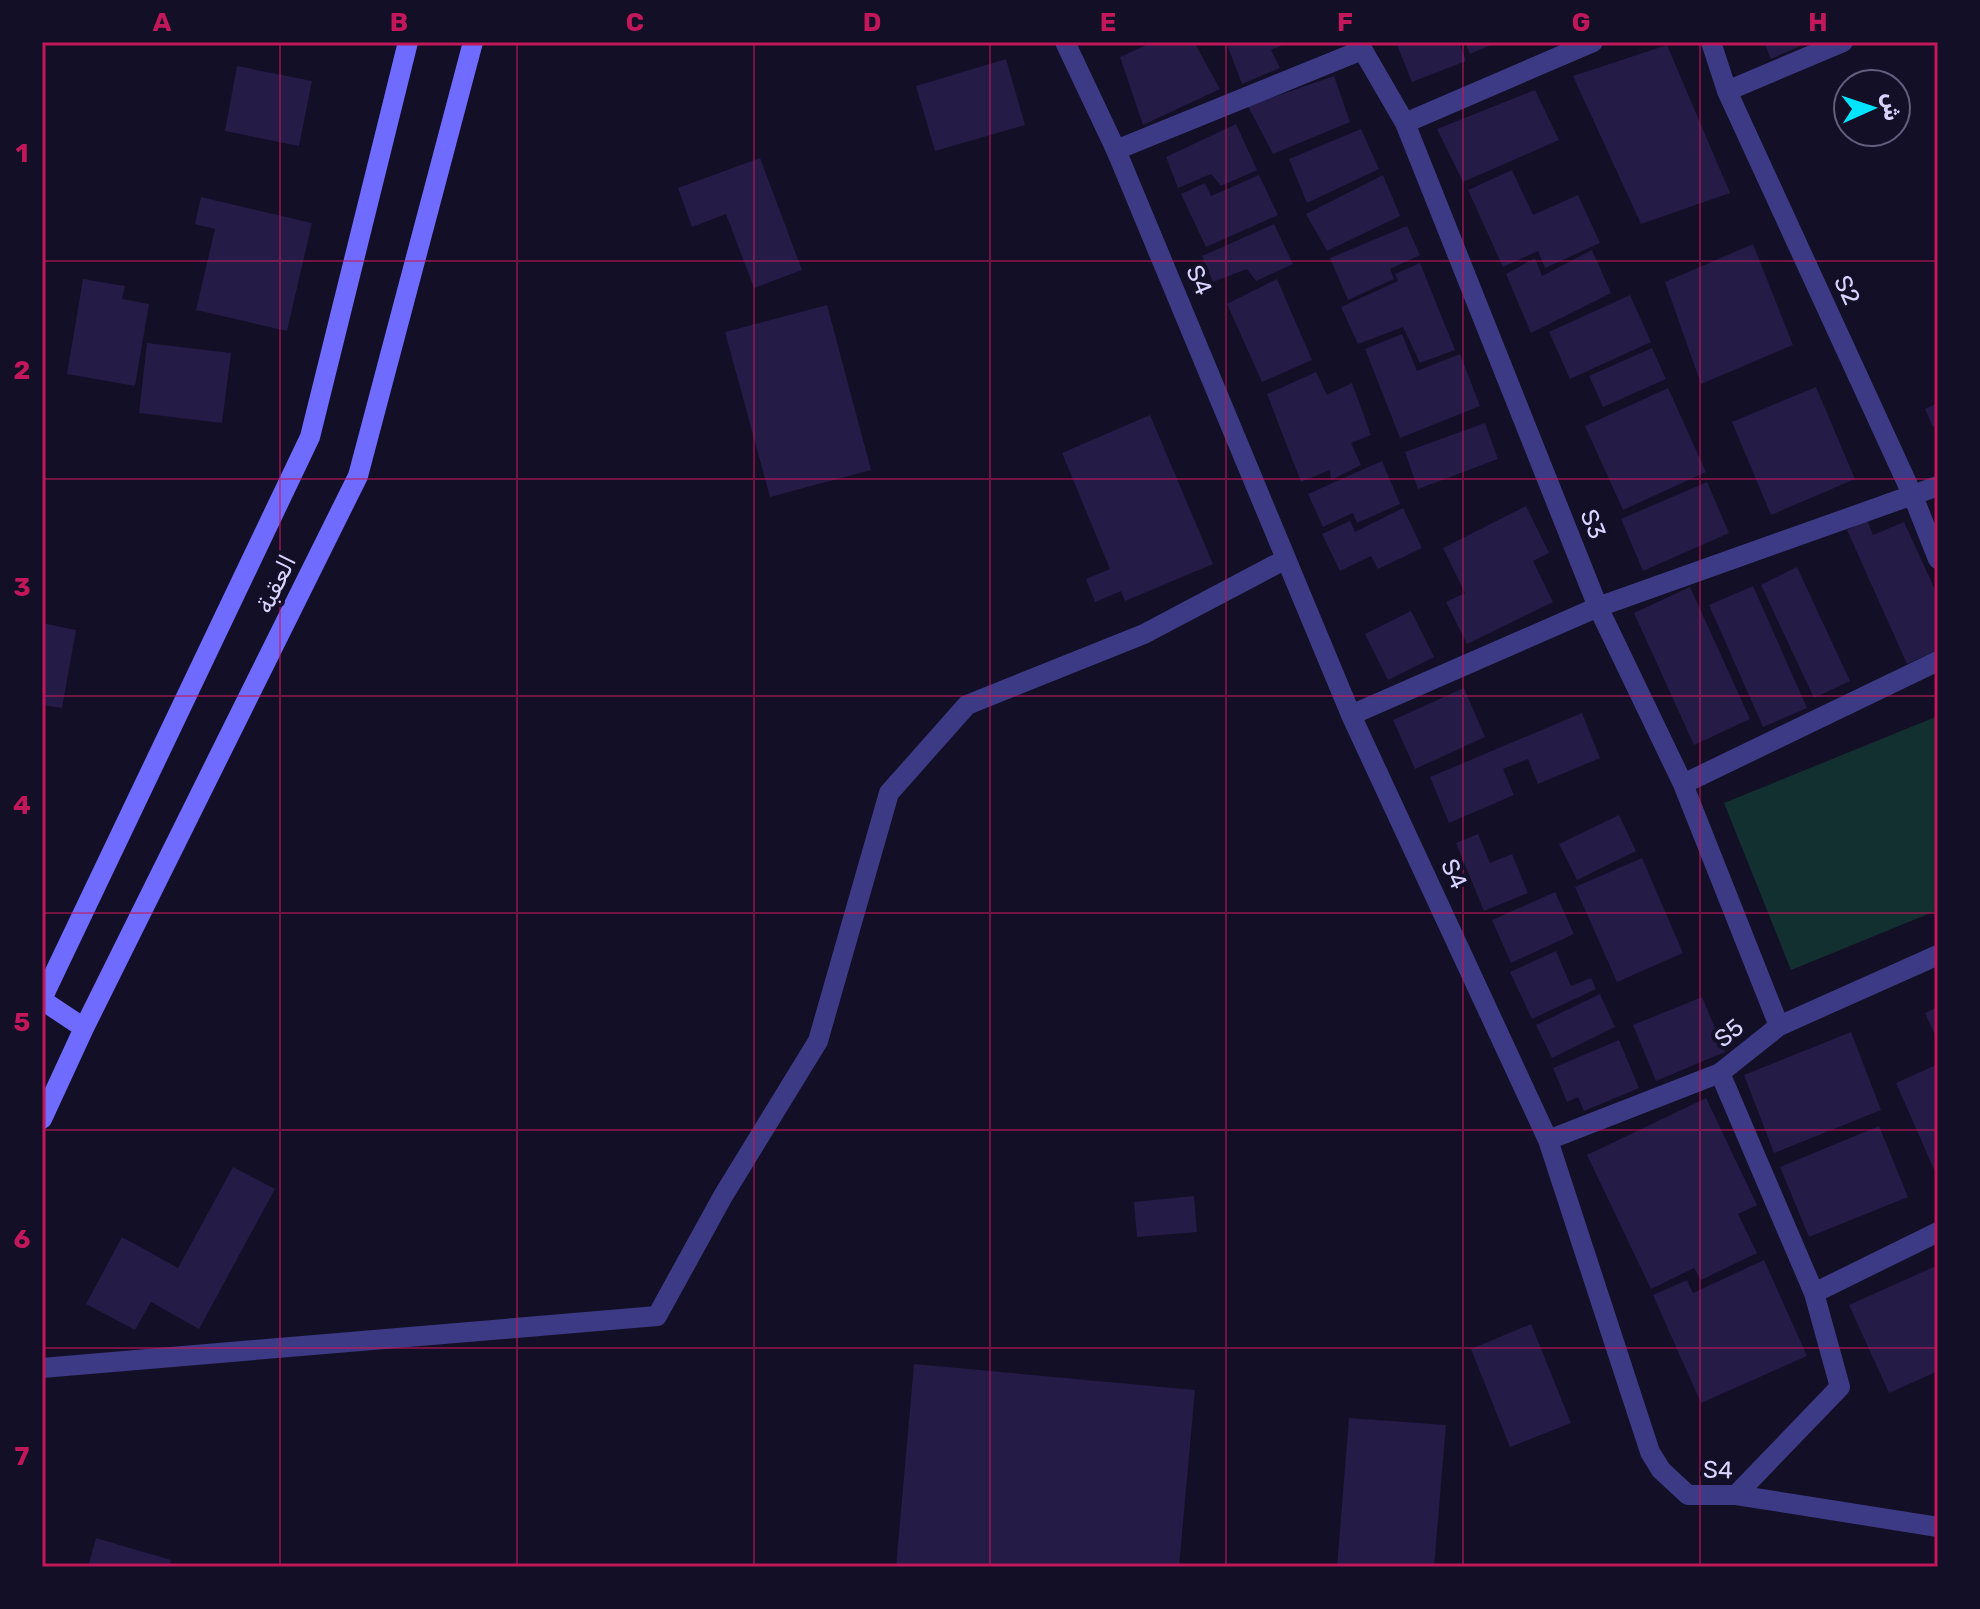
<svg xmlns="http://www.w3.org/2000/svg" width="1980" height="1609" font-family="Rubik,'Noto Sans Arabic',sans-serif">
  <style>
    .green { fill: #12302f }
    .building { fill: #241b47 }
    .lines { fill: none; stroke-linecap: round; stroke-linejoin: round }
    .street { stroke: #3d3a85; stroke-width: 20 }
    .secondary { stroke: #6f6bff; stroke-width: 20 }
    .grid { fill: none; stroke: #c2185b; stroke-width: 2; stroke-opacity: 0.55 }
    .labels { text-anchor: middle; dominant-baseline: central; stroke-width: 8; stroke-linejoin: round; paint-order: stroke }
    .street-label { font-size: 24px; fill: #d9d4ff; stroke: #130f26 }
    .neatline { fill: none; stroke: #c2185b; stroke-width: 3 }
    .grid-label { font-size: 26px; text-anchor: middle; font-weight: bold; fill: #c2185b }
  </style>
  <rect width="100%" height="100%" fill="#130f26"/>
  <path class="green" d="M 1938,716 L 1938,910 L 1791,970 L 1724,803 Z"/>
  <path class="building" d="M 1153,42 L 1194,42 L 1220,89 L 1143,125 L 1120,57 Z
    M 1226,42 L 1289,42 L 1271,50 L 1280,68 L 1242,84 Z
    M 1396,42 L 1459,42 L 1466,61 L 1412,82 Z
    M 1465,42 L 1498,42 L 1470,54 Z
    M 1764,42 L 1809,42 L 1771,59 Z
    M 1667,45 L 1730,193 L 1641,224 L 1573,76 Z
    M 1006,59 L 1025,125 L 935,151 L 916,86 Z
    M 237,66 L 312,81 L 299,146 L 225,131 Z
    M 1334,76 L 1350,122 L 1273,154 L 1248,106 Z
    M 1535,90 L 1559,140 L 1463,182 L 1437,129 Z
    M 1236,124 L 1257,170 L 1221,186 L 1211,174 L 1178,188 L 1166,157 Z
    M 1361,129 L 1379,169 L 1307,203 L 1289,159 Z
    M 760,158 L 802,270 L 754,288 L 726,214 L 692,227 L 678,188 Z
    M 1512,170 L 1533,215 L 1578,195 L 1600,243 L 1545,268 L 1538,251 L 1503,267 L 1468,190 Z
    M 1259,175 L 1278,215 L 1206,247 L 1181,194 L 1205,183 L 1211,196 Z
    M 1383,175 L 1400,216 L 1327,251 L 1306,214 Z
    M 201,197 L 312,223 L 287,331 L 196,310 L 215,229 L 195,224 Z
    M 1274,224 L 1293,264 L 1256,281 L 1247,269 L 1213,282 L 1202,256 Z
    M 1407,226 L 1420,255 L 1390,269 L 1394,279 L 1348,300 L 1330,258 Z
    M 1753,244 L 1793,345 L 1701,384 L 1665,282 Z
    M 1592,250 L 1611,293 L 1531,333 L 1506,274 L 1535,258 L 1542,276 Z
    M 1420,263 L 1455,350 L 1420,363 L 1403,327 L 1358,344 L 1341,307 L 1398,281 L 1395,274 Z
    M 83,279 L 125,286 L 122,299 L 149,304 L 135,386 L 67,374 Z
    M 1277,279 L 1312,360 L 1262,382 L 1227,304 Z
    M 1630,295 L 1651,342 L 1570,379 L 1549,332 Z
    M 827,305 L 871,470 L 770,497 L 725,332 Z
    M 1402,334 L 1417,371 L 1460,354 L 1480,406 L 1400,438 L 1365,349 Z
    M 147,343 L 231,353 L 222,423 L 139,413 Z
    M 1652,348 L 1666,379 L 1603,407 L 1589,376 Z
    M 1316,372 L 1327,395 L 1352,383 L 1371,435 L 1351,443 L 1361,465 L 1331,480 L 1330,470 L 1301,482 L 1267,394 Z
    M 1816,387 L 1855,479 L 1771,515 L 1732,422 Z
    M 1668,388 L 1706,472 L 1623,510 L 1585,426 Z
    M 1938,403 L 1938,424 L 1933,427 L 1925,409 Z
    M 1150,415 L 1213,564 L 1125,601 L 1121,591 L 1095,602 L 1086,579 L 1110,569 L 1062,453 Z
    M 1485,423 L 1498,459 L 1418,489 L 1405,452 Z
    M 1382,461 L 1400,504 L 1357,523 L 1353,513 L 1323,527 L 1308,494 Z
    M 1707,482 L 1729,533 L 1643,571 L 1621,519 Z
    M 1526,506 L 1549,553 L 1533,561 L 1553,602 L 1467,644 L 1446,602 L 1465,593 L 1443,548 Z
    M 1403,508 L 1422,548 L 1378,569 L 1371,556 L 1340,571 L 1322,534 L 1350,521 L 1355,532 Z
    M 1867,520 L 1873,535 L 1904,522 L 1938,596 L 1938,650 L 1907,664 L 1847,530 Z
    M 1797,567 L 1850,681 L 1814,698 L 1761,585 Z
    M 1753,586 L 1807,708 L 1763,727 L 1709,605 Z
    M 1690,587 L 1750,719 L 1694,745 L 1634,613 Z
    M 1411,611 L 1434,657 L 1388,680 L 1365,634 Z
    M 42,623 L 76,630 L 62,708 L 42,705 Z
    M 1464,688 L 1485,737 L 1415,769 L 1393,720 Z
    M 1582,713 L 1600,758 L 1538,784 L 1528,759 L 1503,769 L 1514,795 L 1449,823 L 1430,777 Z
    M 1619,815 L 1636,851 L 1577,880 L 1559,844 Z
    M 1478,834 L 1490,863 L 1512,854 L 1528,893 L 1484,911 L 1456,843 Z
    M 1642,858 L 1683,953 L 1617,982 L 1575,887 Z
    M 1555,892 L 1574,934 L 1511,963 L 1492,920 Z
    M 1556,951 L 1571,986 L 1591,978 L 1596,989 L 1532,1019 L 1510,972 Z
    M 1600,994 L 1615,1027 L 1552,1058 L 1536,1025 Z
    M 1702,997 L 1725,1052 L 1656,1081 L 1633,1025 Z
    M 1938,1007 L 1938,1041 L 1925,1013 Z
    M 1851,1032 L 1881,1110 L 1774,1153 L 1744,1075 Z
    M 1619,1040 L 1639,1088 L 1584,1111 L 1578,1097 L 1567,1102 L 1553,1068 Z
    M 1938,1064 L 1938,1173 L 1936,1174 L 1896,1083 Z
    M 1706,1098 L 1757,1205 L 1738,1214 L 1757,1253 L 1701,1280 L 1694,1268 L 1651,1289 L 1587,1155 Z
    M 1879,1126 L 1908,1197 L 1809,1237 L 1780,1167 Z
    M 233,1167 L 275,1189 L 199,1329 L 151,1302 L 135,1330 L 86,1304 L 122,1237 L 178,1268 Z
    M 1194,1196 L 1197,1232 L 1137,1237 L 1134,1202 Z
    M 1764,1260 L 1807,1356 L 1701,1403 L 1653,1295 L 1687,1280 L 1693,1293 Z
    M 1938,1265 L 1938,1371 L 1889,1393 L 1849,1305 Z
    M 1531,1324 L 1571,1423 L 1510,1447 L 1471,1349 Z
    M 914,1364 L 1195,1390 L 1179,1567 L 896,1567 Z
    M 1349,1418 L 1446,1425 L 1434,1567 L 1337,1567 Z
    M 96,1538 L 171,1560 L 169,1567 L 88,1567 Z"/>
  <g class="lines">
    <path class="street" d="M 1065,42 L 1116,150 L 1351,715 L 1548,1140 L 1650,1452 L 1661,1470 L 1688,1495 L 1736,1495 L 1938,1527
      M 1358,42 L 1405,123 L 1598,607 L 1683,784 L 1779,1026
      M 1711,42 L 1727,91 L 1913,496 L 1938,559
      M 1727,91 L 1843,42
      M 1405,123 L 1593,42
      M 1116,150 L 1362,50
      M 1351,715 L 1598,607 L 1938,486
      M 1683,784 L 1938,661
      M 1720,1073 L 1814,1293 L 1840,1387 L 1736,1495
      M 1548,1140 L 1720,1073 L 1779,1026 L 1938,955
      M 1814,1293 L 1938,1232
      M 42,1368 L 657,1316 L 723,1196 L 818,1041 L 889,793 L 967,705 L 1144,634 L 1286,559"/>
    <path class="secondary" d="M 42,999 L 310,437 L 408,42
      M 42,1000 L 84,1028
      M 42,1119 L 84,1028 L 358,476 L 473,42"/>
  </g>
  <path class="grid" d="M 280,42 L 280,1567M 517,42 L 517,1567M 754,42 L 754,1567M 990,42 L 990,1567M 1226,42 L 1226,1567M 1463,42 L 1463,1567M 1700,42 L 1700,1567M 42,261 L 1938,261M 42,479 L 1938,479M 42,696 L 1938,696M 42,913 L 1938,913M 42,1130 L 1938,1130M 42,1348 L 1938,1348"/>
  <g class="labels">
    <g class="street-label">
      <text transform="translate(1199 280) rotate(67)">S4</text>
      <text transform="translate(1847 290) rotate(65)">S2</text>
      <text transform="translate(1593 524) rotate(68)">S3</text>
      <text transform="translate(276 584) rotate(-64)">العقبة</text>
      <text transform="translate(1454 874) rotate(65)">S4</text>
      <text transform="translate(1729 1033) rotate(-39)">S5</text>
      <text transform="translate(1718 1470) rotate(2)">S4</text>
    </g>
  </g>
  <rect width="1980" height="1609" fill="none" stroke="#130f26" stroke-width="88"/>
  <g transform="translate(1872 108) rotate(87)"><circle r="38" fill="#130f26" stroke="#625e7d" stroke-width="2"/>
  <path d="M0-6L14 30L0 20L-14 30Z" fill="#00e5ff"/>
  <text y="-12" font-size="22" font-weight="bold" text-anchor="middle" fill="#d9d4ff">ش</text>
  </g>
  <rect x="44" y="44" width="1892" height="1521" class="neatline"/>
  <g class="grid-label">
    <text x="162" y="31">A</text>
    <text x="399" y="31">B</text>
    <text x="635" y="31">C</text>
    <text x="872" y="31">D</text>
    <text x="1108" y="31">E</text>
    <text x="1345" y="31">F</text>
    <text x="1581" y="31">G</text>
    <text x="1818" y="31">H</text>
    <text x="22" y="162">1</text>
    <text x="22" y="379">2</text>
    <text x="22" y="596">3</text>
    <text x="22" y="814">4</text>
    <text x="22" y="1031">5</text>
    <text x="22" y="1248">6</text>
    <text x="22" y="1465">7</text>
  </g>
</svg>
